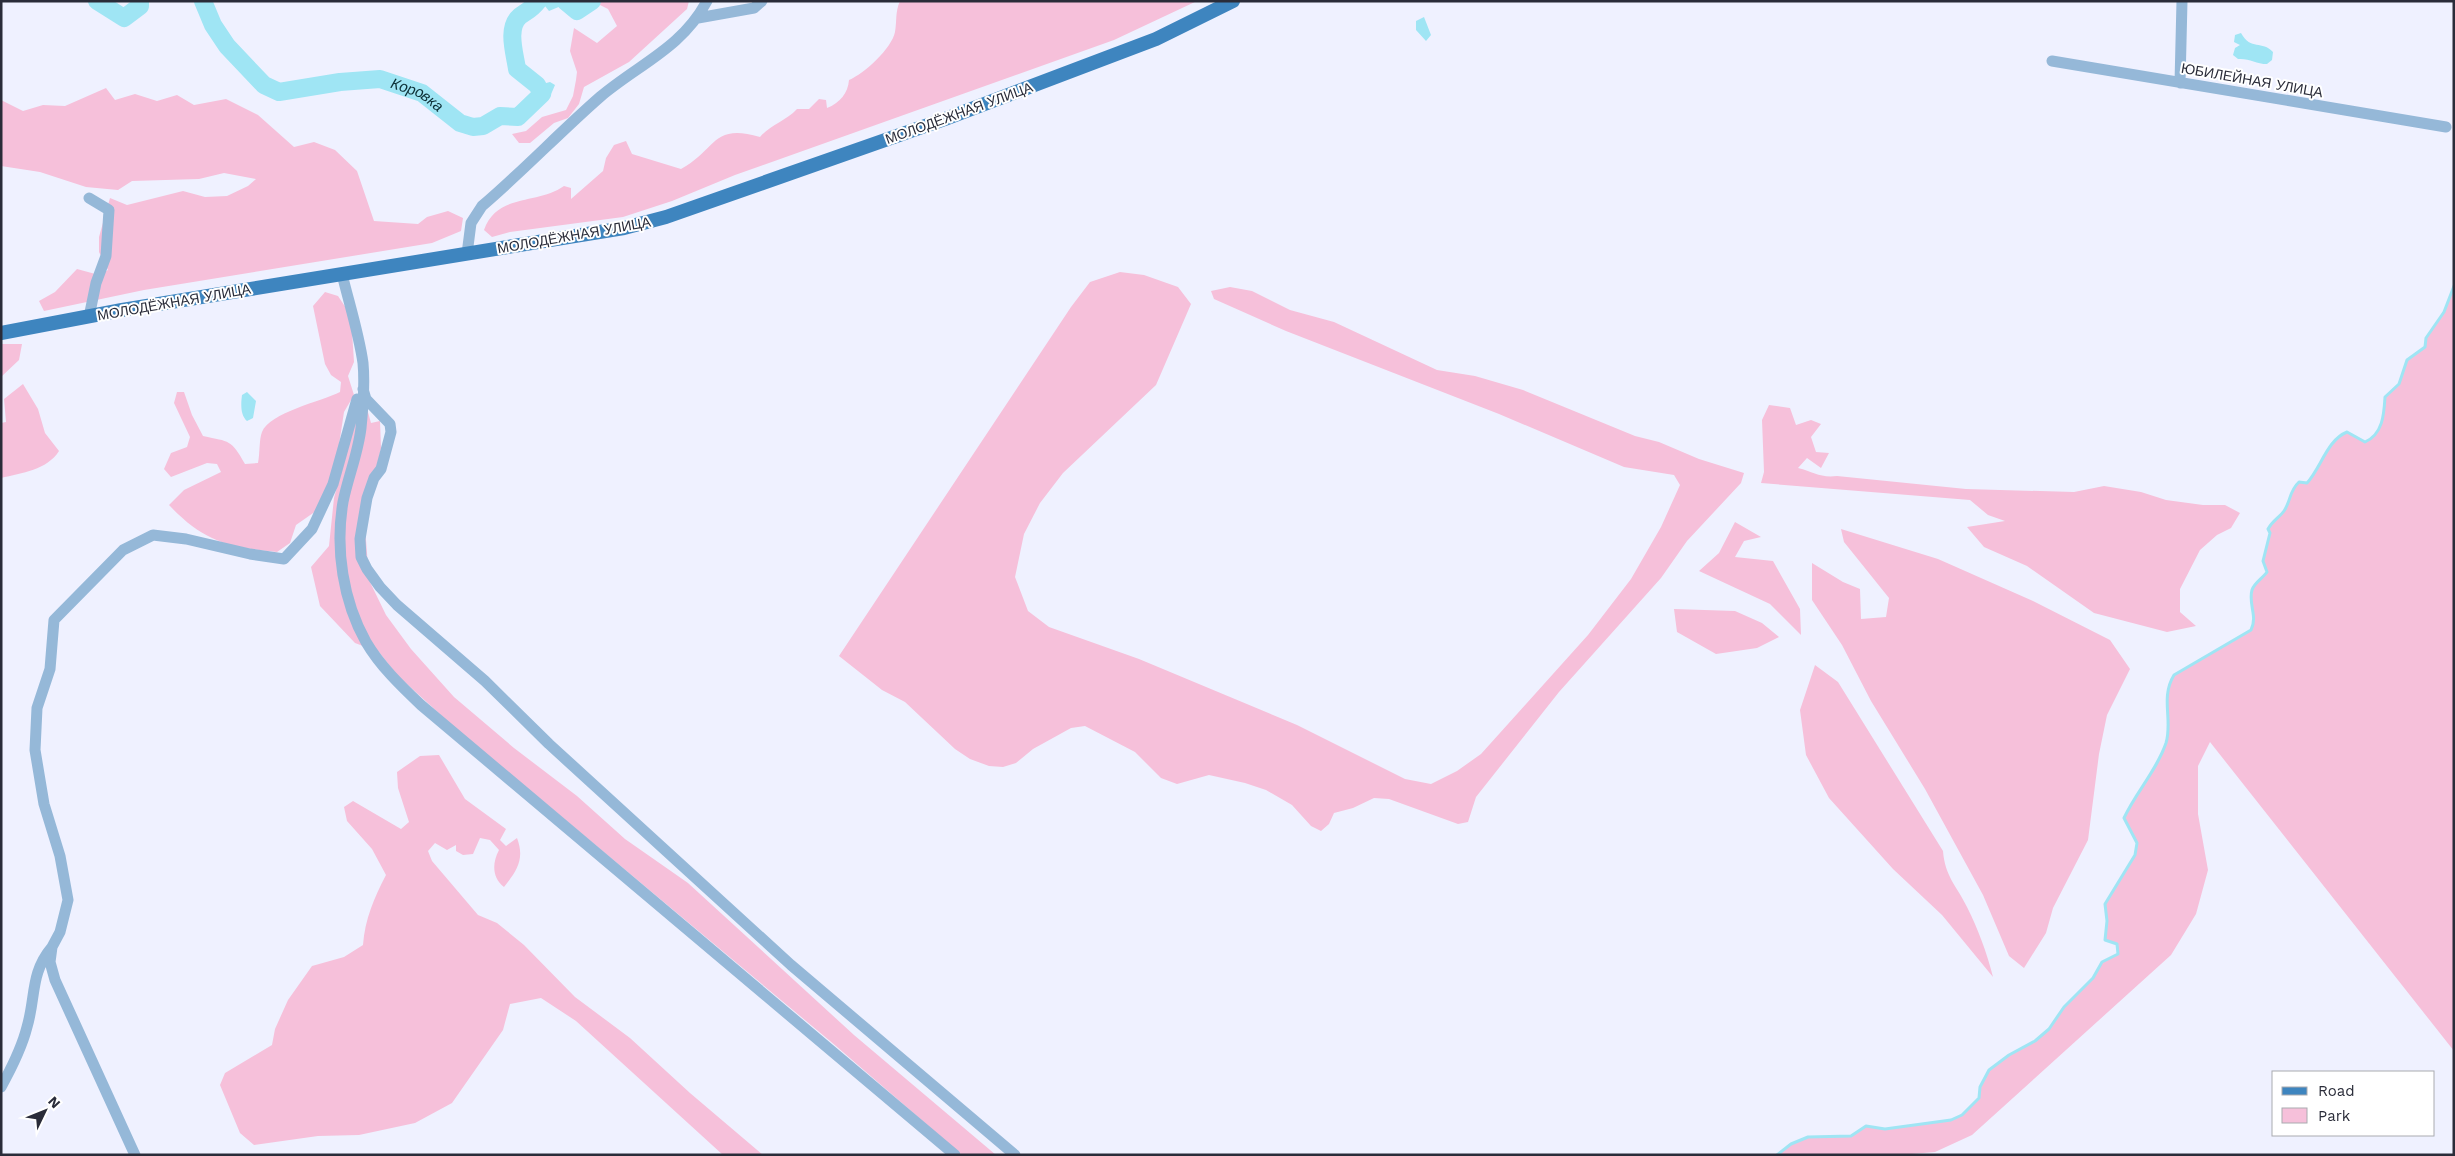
<svg xmlns="http://www.w3.org/2000/svg" width="2455" height="1156" font-family="'Work Sans',sans-serif">
  <style>
    .green { fill: #f6c0da }
    .water { fill: #9fe5f4 }
    .lines { fill: none; stroke-linecap: round; stroke-linejoin: round }
    .stream { stroke: #9fe5f4; stroke-width: 3 }
    .river { stroke: #9fe5f4; stroke-width: 18 }
    .minor { stroke: #95b8d8; stroke-width: 11 }
    .major { stroke: #3e85bf; stroke-width: 14 }
    .labels { text-anchor: middle; dominant-baseline: central; stroke-width: 4; stroke-linejoin: round; paint-order: stroke }
    .street-label { font-size: 14px; fill: #2a2c39; stroke: #fff }
    .water-label { font-size: 15px; font-style: italic; fill: #0d3037; stroke: #fff }
  </style>
  <rect width="100%" height="100%" fill="#eff1ff"/>
  <path class="green" d="M 592,1 L 689,1 L 687,9 L 629,62 L 584,87 L 579,104 L 568,118 L 554,123 L 530,143 L 519,143 L 512,134 L 526,131 L 542,117 L 566,110 L 573,96 L 576,80 L 577,72 L 570,51 L 574,28 L 597,43 L 617,26 L 608,9 Z
    M 900,1 L 1197,1 L 1114,40 L 735,175 L 672,201 L 623,217 L 510,232 L 492,237 L 484,230 C 497,193 537,205 564,186 L 571,188 L 571,199 L 603,171 L 606,158 L 614,145 L 626,141 L 632,154 L 681,169 C 717,150 711,123 760,137 C 770,125 786,121 797,109 L 809,109 L 819,99 L 826,100 L 827,108 C 840,103 848,93 849,80 C 864,74 892,48 895,32 C 897,21 895,12 900,1 Z
    M 106,88 L 115,100 L 135,94 L 157,101 L 177,95 L 194,105 L 226,99 L 258,115 L 294,147 L 314,142 L 335,150 L 357,171 L 374,221 L 418,224 L 427,217 L 448,211 L 463,218 L 461,231 L 432,243 L 144,290 L 44,311 L 39,301 L 55,292 L 77,269 L 99,275 L 108,270 L 99,252 L 99,237 L 110,198 L 127,205 L 183,191 L 205,197 L 227,196 L 248,186 L 256,179 L 224,173 L 199,179 L 132,181 L 118,190 L 86,187 L 40,172 L 1,166 L 1,100 L 23,111 L 43,105 L 65,106 Z
    M 1120,272 L 1144,275 L 1178,287 L 1191,304 L 1156,385 L 1063,473 L 1040,503 L 1024,534 L 1015,577 L 1028,611 L 1049,627 L 1139,659 L 1297,725 L 1405,779 L 1431,784 L 1457,771 L 1481,754 L 1588,635 L 1631,579 L 1661,527 L 1680,485 L 1674,475 L 1624,467 L 1499,414 L 1286,331 L 1214,299 L 1211,291 L 1230,287 L 1252,291 L 1290,310 L 1334,322 L 1437,370 L 1475,376 L 1523,390 L 1635,436 L 1659,442 L 1699,459 L 1744,473 L 1741,483 L 1687,541 L 1661,578 L 1559,692 L 1476,797 L 1468,822 L 1458,824 L 1389,799 L 1374,798 L 1353,808 L 1334,813 L 1329,824 L 1321,831 L 1311,826 L 1292,805 L 1266,790 L 1245,783 L 1209,775 L 1177,784 L 1161,778 L 1135,752 L 1085,726 L 1071,728 L 1033,749 L 1016,763 L 1003,767 L 989,766 L 970,759 L 955,749 L 905,702 L 882,690 L 839,656 L 1071,307 L 1090,282 Z
    M 2454,286 L 2454,1051 L 2210,742 L 2198,766 L 2198,814 L 2208,870 L 2196,914 L 2171,955 L 1972,1135 L 1935,1152 L 1900,1155 L 1777,1155 L 1791,1144 L 1808,1137 L 1851,1136 L 1866,1126 L 1885,1129 L 1951,1120 L 1962,1115 L 1979,1098 L 1980,1087 L 1989,1070 L 2009,1055 L 2035,1041 L 2049,1029 L 2064,1007 L 2093,978 L 2102,962 L 2118,954 L 2117,944 L 2105,940 L 2107,921 L 2105,904 L 2135,855 L 2137,843 L 2124,818 C 2136,792 2157,770 2166,743 C 2173,720 2160,698 2174,675 L 2251,630 C 2258,616 2248,604 2252,591 C 2254,583 2263,578 2267,572 L 2263,561 L 2270,533 L 2268,529 C 2273,520 2279,518 2284,511 C 2291,501 2289,491 2299,482 L 2307,483 C 2322,468 2327,440 2347,432 L 2365,442 C 2383,434 2383,414 2385,397 L 2399,384 L 2407,360 L 2425,347 L 2426,338 L 2444,312 Z
    M 325,292 L 338,296 L 346,308 L 352,331 L 354,362 L 348,376 L 354,395 L 344,412 L 337,458 L 329,484 L 316,511 L 296,525 L 290,543 L 277,552 C 228,547 204,542 169,505 L 184,490 L 221,472 L 217,464 L 207,463 L 171,477 L 164,469 L 171,453 L 187,447 L 190,437 L 174,403 L 177,392 L 184,392 L 192,415 L 203,436 C 230,442 231,439 245,464 L 258,463 C 260,454 259,439 262,432 C 269,413 322,401 340,392 L 341,382 L 331,375 L 325,364 L 313,306 Z
    M 1,344 L 22,344 L 19,360 L 1,377 Z
    M 23,384 L 38,409 L 45,433 L 59,451 C 47,470 22,473 1,478 L 1,423 L 6,422 L 4,399 Z
    M 366,405 L 371,423 L 380,421 L 381,448 L 365,526 L 369,580 L 386,615 L 411,649 L 454,697 L 514,748 L 577,796 L 625,839 L 688,883 L 854,1035 L 996,1155 L 962,1155 L 836,1046 L 453,726 L 397,675 L 379,652 L 355,643 L 320,606 L 311,567 L 329,546 L 334,498 L 357,412 Z
    M 1769,405 L 1790,408 L 1796,425 L 1811,420 L 1821,424 L 1811,437 L 1816,452 L 1829,453 L 1821,468 L 1807,458 L 1798,468 C 1814,472 1820,478 1837,476 L 1966,489 L 2074,492 L 2104,486 L 2141,492 L 2166,500 L 2203,505 L 2225,505 L 2240,513 L 2231,528 L 2217,535 L 2200,550 L 2180,589 L 2180,612 L 2196,626 L 2167,632 L 2094,613 L 2027,566 L 1984,547 L 1967,527 L 2005,521 L 1988,515 L 1970,500 L 1761,483 L 1764,472 L 1762,420 Z
    M 1735,522 L 1761,537 L 1744,541 L 1735,557 L 1773,561 L 1800,609 L 1801,635 L 1770,604 L 1699,571 L 1719,553 Z
    M 1841,529 L 1938,559 L 2033,601 L 2110,640 L 2130,669 L 2107,715 L 2099,754 L 2088,840 L 2053,908 L 2046,933 L 2024,968 L 2009,956 L 1983,895 L 1925,789 L 1871,701 L 1842,645 L 1812,600 L 1812,563 L 1843,582 L 1860,589 L 1861,619 L 1886,617 L 1889,598 L 1844,542 Z
    M 1674,609 L 1735,611 L 1762,623 L 1779,637 L 1757,648 L 1716,654 L 1677,632 Z
    M 1815,665 L 1838,682 L 1943,851 C 1945,877 1957,886 1967,907 C 1978,929 1987,953 1993,977 L 1942,915 L 1893,869 L 1829,798 L 1806,755 L 1800,710 Z
    M 439,755 L 465,799 L 506,829 L 500,840 L 506,846 L 517,838 C 525,859 517,871 504,887 C 492,878 492,863 499,850 L 490,840 L 480,838 L 473,854 L 463,855 L 456,851 L 456,845 L 447,850 L 435,843 L 428,851 L 432,861 L 478,915 L 497,923 L 524,945 L 575,997 L 630,1038 L 690,1093 L 763,1155 L 723,1155 L 576,1021 L 541,998 L 510,1004 L 503,1030 L 452,1103 L 415,1123 L 359,1135 L 318,1136 L 254,1145 L 240,1133 L 220,1085 L 225,1073 L 272,1045 L 275,1029 L 288,1000 L 312,966 L 344,957 L 363,945 C 365,919 374,898 386,875 L 372,849 L 347,821 L 344,807 L 353,801 L 401,829 L 409,822 L 398,788 L 397,772 L 420,756 Z"/>
  <path class="water" d="M 541,1 L 564,1 L 561,6 L 549,11 Z
    M 1424,17 L 1431,35 L 1426,41 L 1416,30 L 1416,21 Z
    M 2241,33 C 2251,51 2262,40 2273,52 L 2272,60 L 2267,64 C 2256,64 2249,58 2238,59 L 2233,55 L 2235,48 L 2240,45 L 2234,42 L 2235,35 Z
    M 550,82 L 555,85 L 549,99 L 527,114 L 522,113 L 536,96 L 535,86 Z
    M 247,392 L 256,401 L 253,418 L 247,421 C 240,415 241,403 242,395 Z"/>
  <g class="lines">
    <path class="stream" d="M 1777,1155 L 1791,1144 L 1808,1137 L 1851,1136 L 1866,1126 L 1885,1129 L 1951,1120 L 1962,1115 L 1979,1098 L 1980,1087 L 1989,1070 L 2009,1055 L 2035,1041 L 2049,1029 L 2064,1007 L 2093,978 L 2102,962 L 2118,954 L 2117,944 L 2105,940 L 2107,921 L 2105,904 L 2135,855 L 2137,843 L 2124,818 C 2136,792 2157,770 2166,743 C 2173,720 2160,698 2174,675 L 2251,630 C 2258,616 2248,604 2252,590 C 2254,583 2263,578 2267,572 L 2263,561 L 2270,533 L 2268,529 C 2273,520 2279,518 2284,511 C 2291,501 2289,491 2299,482 L 2307,483 C 2321,468 2327,440 2347,432 L 2365,442 C 2383,434 2384,414 2385,397 L 2399,384 L 2407,360 L 2425,347 L 2426,338 L 2444,312 L 2454,286"/>
    <g class="river">
      <path d="M 97,1 L 124,18 L 140,6 L 140,1"/>
      <path id="s1" d="M 203,1 L 213,25 L 227,46 L 264,85 L 279,92 L 340,82 L 380,79 L 422,93 L 460,123 L 473,127 L 483,126 L 500,116 L 518,117 L 542,94 L 537,85 L 517,69 C 515,54 506,28 520,16 C 527,11 532,9 538,1"/>
      <path d="M 565,1 L 577,11 L 592,1"/>
    </g>
    <path class="minor" d="M 698,18 L 754,8 L 762,1
      M 2052,61 L 2446,127
      M 2180,83 L 2182,1
      M 89,198 L 109,210 L 106,256 L 96,283 L 89,317
      M 467,254 L 471,223 L 482,206 C 523,171 560,132 600,97 C 639,64 682,48 707,1
      M 342,274 C 349,303 359,334 363,363 C 365,384 363,408 361,428 C 358,454 348,477 343,502 C 335,549 343,601 366,642 C 380,666 401,686 421,705 L 955,1155
      M 363,389 L 366,399 L 390,424 L 391,432 L 381,469 L 374,478 L 367,498 L 360,539 L 361,557 L 367,569 L 380,587 L 397,605 L 485,681 L 549,744 L 791,965 L 1015,1155
      M 1,1087 C 11,1069 22,1047 27,1027 C 36,997 30,973 52,947
      M 135,1155 L 55,980 L 50,962 L 52,947 L 60,932 L 68,900 L 60,856 L 44,804 L 35,750 L 37,708 L 50,669 L 54,620 L 123,550 L 153,535 L 186,539 L 250,554 L 284,559 L 312,529 L 333,484 L 357,399"/>
    <path class="major" d="M 1,333 L 122,310 L 624,228 L 666,217 L 945,119 L 1156,39 L 1233,1"/>
  </g>
  <g class="labels">
    <g class="street-label">
      <text transform="translate(2252 80) rotate(10)">ЮБИЛЕЙНАЯ УЛИЦА</text>
      <text transform="translate(959 113) rotate(-20)">МОЛОДЁЖНАЯ УЛИЦА</text>
      <text transform="translate(574 235) rotate(-10)">МОЛОДЁЖНАЯ УЛИЦА</text>
      <text transform="translate(174 302) rotate(-10)">МОЛОДЁЖНАЯ УЛИЦА</text>
    </g>
    <g class="water-label">
      <text stroke="none"><textPath href="#s1" startOffset="264">Коровка</textPath></text>
    </g>
  </g>
  <rect width="2455" height="1156" fill="none" stroke="#2a2c39" stroke-width="5"/>
  <rect x="2272" y="1071" width="162" height="65" fill="#ffffff" stroke="#aaabb0"/>
  <rect x="2282" y="1087" width="25" height="8" fill="#3e85bf" stroke="#aaabb0"/>
  <text x="2318" y="1096" font-size="15" fill="#2a2c39">Road</text>
  <rect x="2282" y="1108" width="25" height="15" fill="#f6c0da" stroke="#aaabb0"/>
  <text x="2318" y="1121" font-size="15" fill="#2a2c39">Park</text>
  <g transform="translate(45 1111) rotate(47)" stroke="#ffffff" stroke-width="4" paint-order="stroke">
  <path d="M0-4L9 19L0 12L-9 19Z" fill="#2a2c39"/>
  <text y="-8" font-size="14" font-weight="bold" text-anchor="middle" fill="#2a2c39">N</text>
  </g>
</svg>
